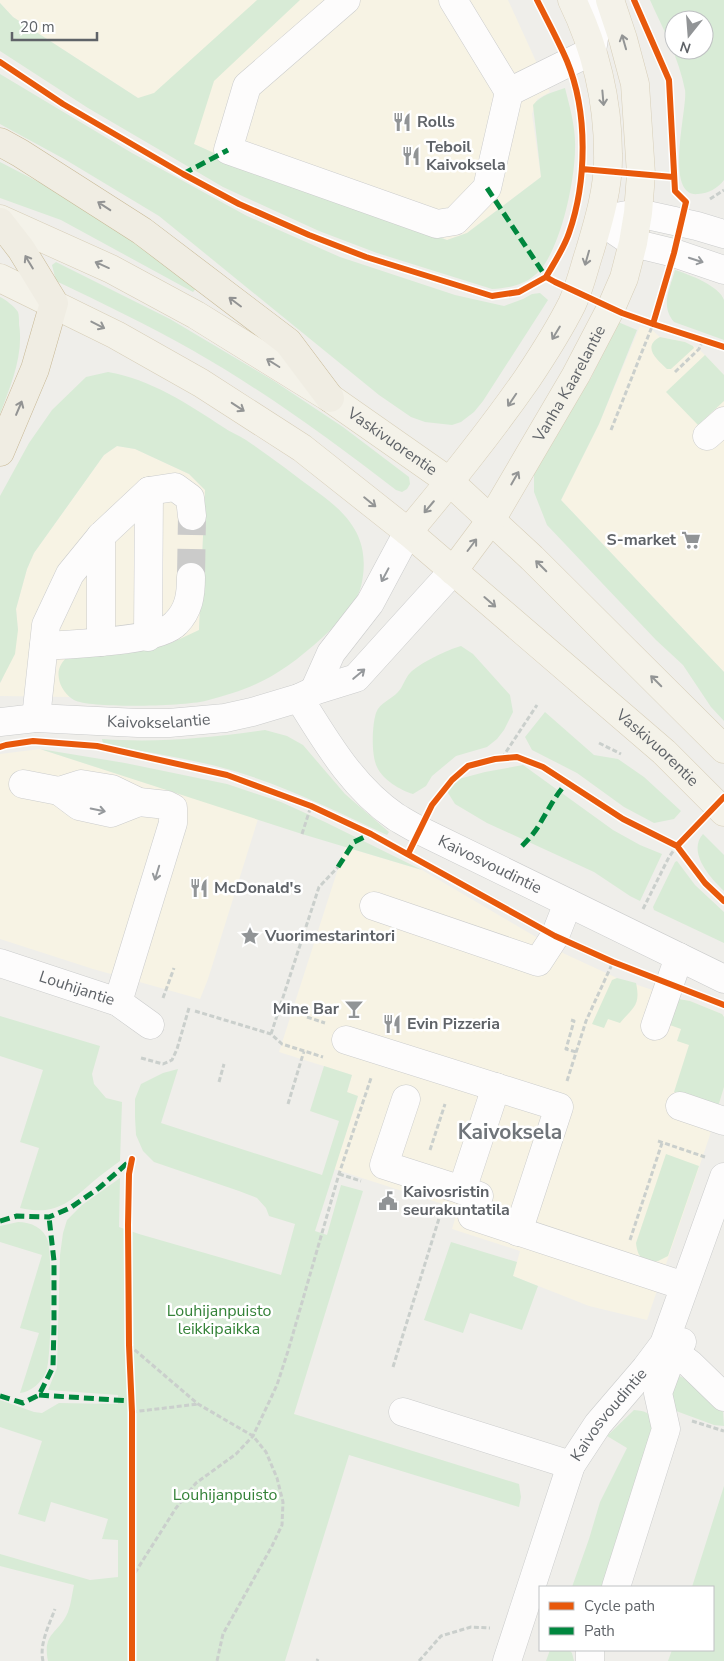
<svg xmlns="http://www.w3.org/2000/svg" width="724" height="1661" font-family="'Nunito Sans',sans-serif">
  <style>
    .commercial { fill: #f7f3e4 }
    .green { fill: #d8ebd6; fill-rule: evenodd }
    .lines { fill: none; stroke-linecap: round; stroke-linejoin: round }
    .minor-tunnel { stroke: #cbcbca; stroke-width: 28; stroke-dasharray: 28 14; stroke-linecap: butt }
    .minor-casing { stroke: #cbcccc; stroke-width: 29 }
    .major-casing { stroke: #d7ceb8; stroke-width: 29 }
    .highway-casing { stroke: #c8b996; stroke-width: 29 }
    .path { stroke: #cacfcc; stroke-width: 3; stroke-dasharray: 5 2.5; stroke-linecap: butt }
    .minor { stroke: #fdfcfc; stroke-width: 28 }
    .major { stroke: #f4f2e9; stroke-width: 28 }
    .highway { stroke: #f0ede3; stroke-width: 28 }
    .quiet { stroke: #00873e; stroke-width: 5; stroke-dasharray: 10 5; stroke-linecap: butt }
    .cycleway-casing { stroke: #fff; stroke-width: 9 }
    .cycleway { stroke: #e8590c; stroke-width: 6 }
    .oneway { stroke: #939595 }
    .oneway2 { stroke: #929393 }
    .oneway3 { stroke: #96999c }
    .labels { text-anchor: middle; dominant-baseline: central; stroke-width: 5; stroke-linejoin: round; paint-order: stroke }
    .poi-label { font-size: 16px; font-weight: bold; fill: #5f6368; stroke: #fff; text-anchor: start }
    .street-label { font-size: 16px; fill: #5f6368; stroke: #fff }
    .park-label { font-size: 16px; fill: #348238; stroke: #fff }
    .district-label { font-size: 21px; font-weight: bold; fill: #70757a; stroke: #fff }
  </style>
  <rect width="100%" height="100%" fill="#efeeea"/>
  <path class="commercial" d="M 0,0 L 508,0 L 550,92 L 537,99 L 532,114 L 541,177 L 467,233 L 447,240 L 245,167 L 194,144 L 138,98 L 13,17 L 0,3 Z
    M 640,326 L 651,329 L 660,337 L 685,342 L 699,349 L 724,375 L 724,672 L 561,500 L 599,424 Z
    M 117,446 L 135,449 L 189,474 L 205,490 L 199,631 L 169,644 L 131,650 L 65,691 L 70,697 L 0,696 L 0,683 L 2,680 L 18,630 L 16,609 L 27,569 L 34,553 L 104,455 Z
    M 40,749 L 258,819 L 208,979 L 200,999 L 93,969 L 0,939 L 0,754 Z
    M 345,847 L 422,870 L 565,954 L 617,978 L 679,999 L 690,1001 L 722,1014 L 724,1017 L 724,1087 L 709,1138 L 647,1320 L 589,1306 L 513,1276 L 520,1251 L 452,1229 L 458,1209 L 334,1169 L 358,1097 L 347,1093 L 352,1075 L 279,1052 Z"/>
  <path class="green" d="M 257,0 L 300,0 L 214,81 L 194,144 L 245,167 L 447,240 L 467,233 L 541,177 L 533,105 C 541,95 553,92 565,88 C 570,108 576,128 575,149 C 575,180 560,255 535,275 C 522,286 507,288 492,289 L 377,253 L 319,231 L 223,187 L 88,108 L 0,51 L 0,3 L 13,17 L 138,98 L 154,93 Z
    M 650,0 L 724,0 L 724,180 C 717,189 709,193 698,194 C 663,198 688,107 685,90 C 679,58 663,29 650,0 ZM 674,20 L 704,20 L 704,50 L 674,50 Z
    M 0,74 L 132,153 L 247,216 L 340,257 L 455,295 L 504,306 L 523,299 L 532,294 L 540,293 L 548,300 L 483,401 L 474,412 L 461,422 L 452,425 L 425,422 L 411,417 L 379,395 L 159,216 L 66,160 L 0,124 Z
    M 0,162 L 54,190 L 199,285 L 193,292 L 61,220 L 0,198 Z
    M 56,262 L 170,319 L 274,381 L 343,427 L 409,477 L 410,484 L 407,489 L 402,492 L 396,490 C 331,440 264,391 192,350 C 148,325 102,303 56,281 L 52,265 Z
    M 675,270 C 688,274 720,286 724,300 C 724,308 724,330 724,340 L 674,322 C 660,305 670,289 675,270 Z
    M 0,297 C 5,299 15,307 18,312 C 19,315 19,320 19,324 C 24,354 11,385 0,414 Z
    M 618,322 L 637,330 L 599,424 L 561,500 L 724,672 L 724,721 L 711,707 L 683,665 L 656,640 L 547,525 L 534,492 L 534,472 L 547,445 L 591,378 Z
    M 660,337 L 685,342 L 693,346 L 694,348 L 671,369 L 667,369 C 658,360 641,347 660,337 Z
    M 705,355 L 724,375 L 724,401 L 698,425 L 666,392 Z
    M 108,372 C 150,379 188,404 223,427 C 230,432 238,435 246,440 C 270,456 293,474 316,491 C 350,515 370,539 362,582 C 358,604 339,622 323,637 C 283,673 258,688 205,701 C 185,706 91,709 74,700 C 67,696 60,687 59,679 C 57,669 61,663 68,656 L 169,644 L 199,630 L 205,490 L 189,474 L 135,449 L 117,446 L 104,455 L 34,553 L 27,569 L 16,609 L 18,630 L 15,654 L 0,683 L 0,496 L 29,443 L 52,410 L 86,377 Z
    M 461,646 L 473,654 L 510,695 L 513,712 L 504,730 L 497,739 L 487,747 L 456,756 L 432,776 L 426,786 L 413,794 C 400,790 383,780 377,767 C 371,755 372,725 376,713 C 380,702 391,700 398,692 C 403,687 405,678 410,673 C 418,664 449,649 461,646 Z
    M 545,712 L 594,755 L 618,759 L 644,777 L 681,811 L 674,819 L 654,823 L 624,807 L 577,773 L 532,750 L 525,737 Z
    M 265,730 L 287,736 L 303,745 L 345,794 L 389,832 L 387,835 C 332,809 275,781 216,766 C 179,757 141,751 103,744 L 102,739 C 158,743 209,738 265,730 Z
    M 40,749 L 125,763 L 227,784 L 281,802 L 325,822 L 422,870 L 302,834 Z
    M 523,765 L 613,830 L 640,845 L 662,854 L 640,901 L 630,896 L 594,872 L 487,823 L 455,804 L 445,788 L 455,780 L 485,772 Z
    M 703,834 L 724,855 L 724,891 C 710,878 687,852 703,834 Z
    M 677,861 L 695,885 L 724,912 L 724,943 L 654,910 L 653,907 L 675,862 Z
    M 617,978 L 636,983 C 641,1006 633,1007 620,1023 L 608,1019 L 604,1028 L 592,1024 L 612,980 Z
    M 679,999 L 690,1001 L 722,1014 L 724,1017 L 724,1087 L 718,1107 L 674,1092 L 689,1045 L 677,1041 L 681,1029 L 667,1024 Z
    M 0,1016 L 100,1046 L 92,1074 L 94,1084 L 106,1098 L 122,1102 L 120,1161 C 112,1167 103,1173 95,1180 C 69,1202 57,1216 20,1208 L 39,1148 L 20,1142 L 43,1070 L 0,1056 Z
    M 324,1066 L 352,1075 L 347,1092 L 358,1096 L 315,1231 L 327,1235 L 341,1185 L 363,1191 L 294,1414 L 519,1484 L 521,1497 L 519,1507 L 349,1455 L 285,1661 L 48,1661 C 42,1632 59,1634 68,1612 C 71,1604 72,1594 74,1585 L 0,1566 L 0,1554 L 90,1580 L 118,1577 L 118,1540 L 102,1539 L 108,1519 L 51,1502 L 45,1522 L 18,1514 L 42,1441 L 0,1427 L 0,1400 L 34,1412 L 42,1413 L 59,1403 L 118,1404 L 118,1395 L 48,1390 L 57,1368 L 60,1255 L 63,1233 L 67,1220 L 82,1205 L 120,1178 L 119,1227 L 139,1234 L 281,1275 L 295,1224 L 269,1216 L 266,1208 L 257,1198 L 239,1191 L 154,1162 L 143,1151 L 136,1135 L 135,1117 L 135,1099 L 141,1084 L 163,1073 L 178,1069 L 161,1123 L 322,1175 L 339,1121 L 310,1111 Z
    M 666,1154 L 699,1166 L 668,1256 L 658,1261 L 647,1263 C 639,1257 637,1252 636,1243 Z
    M 18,1222 C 31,1222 44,1228 48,1241 C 52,1255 52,1360 46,1372 C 42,1382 31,1392 20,1393 L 39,1333 L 20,1328 L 42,1255 L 0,1242 L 0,1226 Z
    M 451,1242 L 517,1262 L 513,1276 L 538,1286 L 522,1330 L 470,1313 L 463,1333 L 424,1320 Z
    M 672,1372 L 695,1384 L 723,1412 L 724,1426 L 714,1425 L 668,1408 Z
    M 634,1410 C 646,1411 649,1413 656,1422 L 611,1587 L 572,1587 L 589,1539 L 600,1502 L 627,1448 L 607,1436 Z
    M 724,1486 L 724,1661 L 668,1661 L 672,1650 L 713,1650 L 713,1587 L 692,1587 Z
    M 550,1650 L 569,1650 L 572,1653 L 574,1661 L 546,1661 Z"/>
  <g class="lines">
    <path class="minor-tunnel" d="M 191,577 L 192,516"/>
    <g class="minor-casing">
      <g id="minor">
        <path d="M 346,0 L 247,86 L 228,150 L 437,224 L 455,221 L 487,188 L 509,92 L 453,0"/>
        <path d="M 509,92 L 592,51 L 600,0"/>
        <path d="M 616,217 L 638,213 L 697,226 L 724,234"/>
        <path d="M 599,220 L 633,243 L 674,253 L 724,270"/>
        <path d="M 707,436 L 724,421"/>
        <path d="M 148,637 L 149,491"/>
        <path d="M 101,642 L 101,536"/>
        <path d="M 44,646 C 72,644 159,642 176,623 C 189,610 191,595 191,577"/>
        <path d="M 314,691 L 331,653 L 370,603 L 408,532"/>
        <path id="s1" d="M 299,698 C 326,741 352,787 396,817 C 403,821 411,826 419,830 L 724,979"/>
        <path d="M 36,718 L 46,625 L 70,574 L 101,536 L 149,491 L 175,487 L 190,498 L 192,516"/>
        <path id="s2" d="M 0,722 L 36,718 L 138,723 L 169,723 L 225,718 L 252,712 L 299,698 L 314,691 L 356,678 L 453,571"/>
        <path d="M 23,784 L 59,791 L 79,806 L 111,813 L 139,802"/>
        <path d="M 59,791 L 81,784 L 112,789 L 139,802 L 167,805 L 173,808 L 173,823 L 118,1002"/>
        <path d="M 374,906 L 538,962 L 555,936 L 568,903"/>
        <path id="s3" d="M 0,963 L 118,1002 L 150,1025"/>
        <path d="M 655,1026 L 679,957"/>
        <path d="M 346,1040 L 559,1107 L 518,1232"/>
        <path d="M 496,1087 L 462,1190 L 479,1196 L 472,1216 L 684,1286"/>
        <path d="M 406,1099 L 384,1165 L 462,1190"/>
        <path d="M 680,1106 L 724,1121"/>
        <path d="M 664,1344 L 690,1364 L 724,1397"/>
        <path d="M 403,1412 L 571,1465"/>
        <path d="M 616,1587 L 666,1429 L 658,1393 L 669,1363 L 682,1342"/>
        <path id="s4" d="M 507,1661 L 571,1465 L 598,1424 L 646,1368 L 664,1344 L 724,1177"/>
        <path d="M 590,1661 L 590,1650"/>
      </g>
    </g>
    <g class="major-casing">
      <g id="major">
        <path id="s5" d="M 0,219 L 111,269 L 196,315 L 330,398 L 450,482 L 532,558 L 724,749"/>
        <path id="s6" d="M 0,278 L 116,335 L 201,383 L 302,448 L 408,532 L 664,752 L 724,812"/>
        <path d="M 408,532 C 450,482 490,432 527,379 C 543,355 559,330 572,304 C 580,287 584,268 590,250 C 599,220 609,186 608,154 C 608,101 595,47 572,0"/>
        <path id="s7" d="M 453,571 L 491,520 L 576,375 L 611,308 L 624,278 L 633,243 L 638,213 L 641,174 L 635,84 L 623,39 L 610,0"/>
      </g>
    </g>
    <g class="highway-casing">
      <path id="highway" d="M 0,142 L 20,153 L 142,231 L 288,342 L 330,398
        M 0,222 L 21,249 L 54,303 L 35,369 L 0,452"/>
    </g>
    <path class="path" d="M 710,199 L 724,190
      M 675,372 L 699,349 L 703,340
      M 611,430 L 653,324
      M 599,743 L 621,754
      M 502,758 L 537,705
      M 302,834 L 311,806
      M 643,909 L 669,857 L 677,846
      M 163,998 L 174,968
      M 195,1011 L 271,1034 L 282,1044 L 323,1057
      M 307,1017 L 325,1023
      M 571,1020 L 574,1021 L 566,1049 L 576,1052
      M 271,1034 L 319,887 L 338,867
      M 141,1058 L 163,1064 L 172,1060 L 177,1049 L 189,1008
      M 567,1081 L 586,1021 L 613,962
      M 219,1082 L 224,1064
      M 288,1104 L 304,1051
      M 658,1141 L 705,1157
      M 430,1150 L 445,1104
      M 339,1174 L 361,1181
      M 630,1240 L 662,1143
      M 129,1345 L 198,1404 L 253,1436 L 266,1452 L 277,1478 L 283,1502 L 282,1525 L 272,1546 L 223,1634 L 217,1661
      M 393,1367 L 441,1212
      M 132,1412 L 198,1404
      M 692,1421 L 724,1431
      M 131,1579 L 176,1508 L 196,1483 L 236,1454 L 253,1436 L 277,1385 L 288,1351 L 339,1174 L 371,1078
      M 43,1661 C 39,1645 49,1625 55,1609
      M 317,1661 L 318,1659
      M 419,1661 L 441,1636 L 471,1627 L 490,1628"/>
    <use href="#minor" class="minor"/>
    <use href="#major" class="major"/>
    <use href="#highway" class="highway"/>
    <path class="quiet" d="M 183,174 L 228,150
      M 487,188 L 546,277
      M 522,846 C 530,838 537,830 542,820 C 550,807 556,794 567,783
      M 338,867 L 354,842 L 371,834
      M 0,1221 L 17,1216 L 49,1217 L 70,1208 L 99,1188 L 132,1159
      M 39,1395 L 131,1401
      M 0,1396 L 23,1403 L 39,1395 L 53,1367 L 54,1325 L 54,1261 L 49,1217"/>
    <g class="cycleway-casing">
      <path id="cycleway" d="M 537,0 C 547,20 558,40 567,61 C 588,112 587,181 569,233 C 564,248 554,263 546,277
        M 634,0 L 669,80 L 675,191 L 686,202 L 674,253 L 653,324
        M 0,62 L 63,104 L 183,174 L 239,204 L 309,235 L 366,257 L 492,296 L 519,292 L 546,277 L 555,282 L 622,313 L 653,324 L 724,347
        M 582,169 L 673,177
        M 0,747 L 6,745 L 33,741 L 97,746 L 227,775 L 311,806 L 371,834 L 555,936 L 613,962 L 724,1005
        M 677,846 L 724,797
        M 408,854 L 432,805 L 452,780 L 468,766 L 495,759 L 517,757 L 543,767 L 623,819 L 677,846 L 705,883 L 724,901
        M 132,1661 L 132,1412 L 129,1345 L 128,1225 L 129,1174 L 132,1159"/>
    </g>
    <use href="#cycleway" class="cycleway"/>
  </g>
  <defs><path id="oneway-shaft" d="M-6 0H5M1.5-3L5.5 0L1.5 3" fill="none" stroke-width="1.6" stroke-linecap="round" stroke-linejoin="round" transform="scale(1.25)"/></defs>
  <g class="oneway">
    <use href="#oneway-shaft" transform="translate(624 42) rotate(-106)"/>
    <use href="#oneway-shaft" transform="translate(603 98) rotate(85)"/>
    <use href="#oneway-shaft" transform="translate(587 258) rotate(106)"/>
    <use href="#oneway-shaft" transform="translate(102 265) rotate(-156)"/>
    <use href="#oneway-shaft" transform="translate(98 325) rotate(27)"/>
    <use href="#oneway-shaft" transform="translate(556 333) rotate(121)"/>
    <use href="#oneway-shaft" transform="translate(273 363) rotate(-148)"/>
    <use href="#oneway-shaft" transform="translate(512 400) rotate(124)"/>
    <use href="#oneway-shaft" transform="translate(238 407) rotate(33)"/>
    <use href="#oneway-shaft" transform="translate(515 478) rotate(-60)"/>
    <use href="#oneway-shaft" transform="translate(370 502) rotate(39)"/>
    <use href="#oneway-shaft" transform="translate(429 507) rotate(130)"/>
    <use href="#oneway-shaft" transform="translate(472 545) rotate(-53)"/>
    <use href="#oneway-shaft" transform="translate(541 566) rotate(-135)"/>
    <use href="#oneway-shaft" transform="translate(490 602) rotate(41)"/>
    <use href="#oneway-shaft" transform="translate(656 681) rotate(-135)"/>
  </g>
  <g class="oneway2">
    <use href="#oneway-shaft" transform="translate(104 206) rotate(-147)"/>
    <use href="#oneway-shaft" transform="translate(29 262) rotate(-121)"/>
    <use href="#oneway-shaft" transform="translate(235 302) rotate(-143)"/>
    <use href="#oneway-shaft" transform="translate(19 408) rotate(-67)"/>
  </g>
  <g class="oneway3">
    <use href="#oneway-shaft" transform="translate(696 260) rotate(18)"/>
    <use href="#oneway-shaft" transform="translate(385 575) rotate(118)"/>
    <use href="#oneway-shaft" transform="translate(359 674) rotate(-40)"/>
    <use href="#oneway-shaft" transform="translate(98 810) rotate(12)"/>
    <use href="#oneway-shaft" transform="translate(157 873) rotate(107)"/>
  </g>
  <defs>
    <g id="restaurant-bare" transform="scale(1.5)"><path d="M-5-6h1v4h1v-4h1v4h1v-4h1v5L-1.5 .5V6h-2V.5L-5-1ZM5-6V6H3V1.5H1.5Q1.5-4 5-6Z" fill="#919496" stroke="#fff" stroke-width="2.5" paint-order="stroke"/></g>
    <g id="supermarket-bare" transform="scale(1.5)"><path d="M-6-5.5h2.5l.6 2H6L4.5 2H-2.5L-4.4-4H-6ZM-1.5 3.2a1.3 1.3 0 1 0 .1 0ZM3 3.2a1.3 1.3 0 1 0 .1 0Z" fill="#919496" stroke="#fff" stroke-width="2.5" paint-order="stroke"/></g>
    <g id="sight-bare" transform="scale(1.5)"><path d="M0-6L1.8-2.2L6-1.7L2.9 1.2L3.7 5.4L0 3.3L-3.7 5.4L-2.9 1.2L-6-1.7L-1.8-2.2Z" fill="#919496" stroke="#fff" stroke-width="2.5" paint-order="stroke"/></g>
    <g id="bar-bare" transform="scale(1.5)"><path d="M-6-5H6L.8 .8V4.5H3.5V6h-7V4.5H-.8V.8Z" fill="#919496" stroke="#fff" stroke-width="2.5" paint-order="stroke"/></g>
    <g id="civic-bare" transform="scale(1.5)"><path d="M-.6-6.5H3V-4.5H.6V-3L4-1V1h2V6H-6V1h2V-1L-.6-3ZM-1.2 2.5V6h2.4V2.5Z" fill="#919496" stroke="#fff" stroke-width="2.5" paint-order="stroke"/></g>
  </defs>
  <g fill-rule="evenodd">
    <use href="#restaurant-bare" x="402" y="122"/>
    <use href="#restaurant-bare" x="411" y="156"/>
    <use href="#supermarket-bare" x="691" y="540"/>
    <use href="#restaurant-bare" x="199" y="888"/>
    <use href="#sight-bare" x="250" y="936"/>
    <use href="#bar-bare" x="354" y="1009"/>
    <use href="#restaurant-bare" x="392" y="1024"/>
    <use href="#civic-bare" x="388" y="1201"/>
  </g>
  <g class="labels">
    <g class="poi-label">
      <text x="417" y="122">Rolls</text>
      <text x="426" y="147">Teboil<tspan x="426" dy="18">Kaivoksela</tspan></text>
      <text x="676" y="540" text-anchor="end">S-market</text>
      <text x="214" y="888">McDonald's</text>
      <text x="265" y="936">Vuorimestarintori</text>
      <text x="339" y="1009" text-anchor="end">Mine Bar</text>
      <text x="407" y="1024">Evin Pizzeria</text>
      <text x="403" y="1192">Kaivosristin<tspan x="403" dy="18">seurakuntatila</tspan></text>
    </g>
    <g class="street-label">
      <text stroke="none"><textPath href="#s7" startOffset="221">Vanha Kaarelantie</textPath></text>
      <text stroke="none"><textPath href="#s5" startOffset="452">Vaskivuorentie</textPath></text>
      <text stroke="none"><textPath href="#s2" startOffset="159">Kaivokselantie</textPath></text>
      <text stroke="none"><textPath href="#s6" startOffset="812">Vaskivuorentie</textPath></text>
      <text stroke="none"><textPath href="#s1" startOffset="260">Kaivosvoudintie</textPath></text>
      <text stroke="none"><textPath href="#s3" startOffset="81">Louhijantie</textPath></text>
      <text stroke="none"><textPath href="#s4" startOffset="269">Kaivosvoudintie</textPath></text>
    </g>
    <g class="park-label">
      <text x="219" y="1311">Louhijanpuisto<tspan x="219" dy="18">leikkipaikka</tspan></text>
      <text x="225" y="1495">Louhijanpuisto</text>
    </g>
    <g class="district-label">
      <text x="510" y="1132">Kaivoksela</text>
    </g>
  </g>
  <rect x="539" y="1586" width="175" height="65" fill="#ffffff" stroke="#bfc1c3"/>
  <rect x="549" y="1602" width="25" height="8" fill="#e8590c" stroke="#bfc1c3"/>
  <text x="584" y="1611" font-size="15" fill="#5f6368">Cycle path</text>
  <rect x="549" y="1627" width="25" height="8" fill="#00873e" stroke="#bfc1c3"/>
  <text x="584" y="1636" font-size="15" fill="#5f6368">Path</text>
  <g transform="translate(689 35) rotate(197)"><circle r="24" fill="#ffffff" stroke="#bfc1c3"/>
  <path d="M0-4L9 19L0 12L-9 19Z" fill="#919496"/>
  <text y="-8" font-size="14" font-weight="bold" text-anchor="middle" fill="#5f6368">N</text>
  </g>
  <path d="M12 32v8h85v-8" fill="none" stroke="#5f6368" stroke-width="2.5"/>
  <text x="20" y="32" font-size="15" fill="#5f6368" stroke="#ffffff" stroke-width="4" paint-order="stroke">20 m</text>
</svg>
